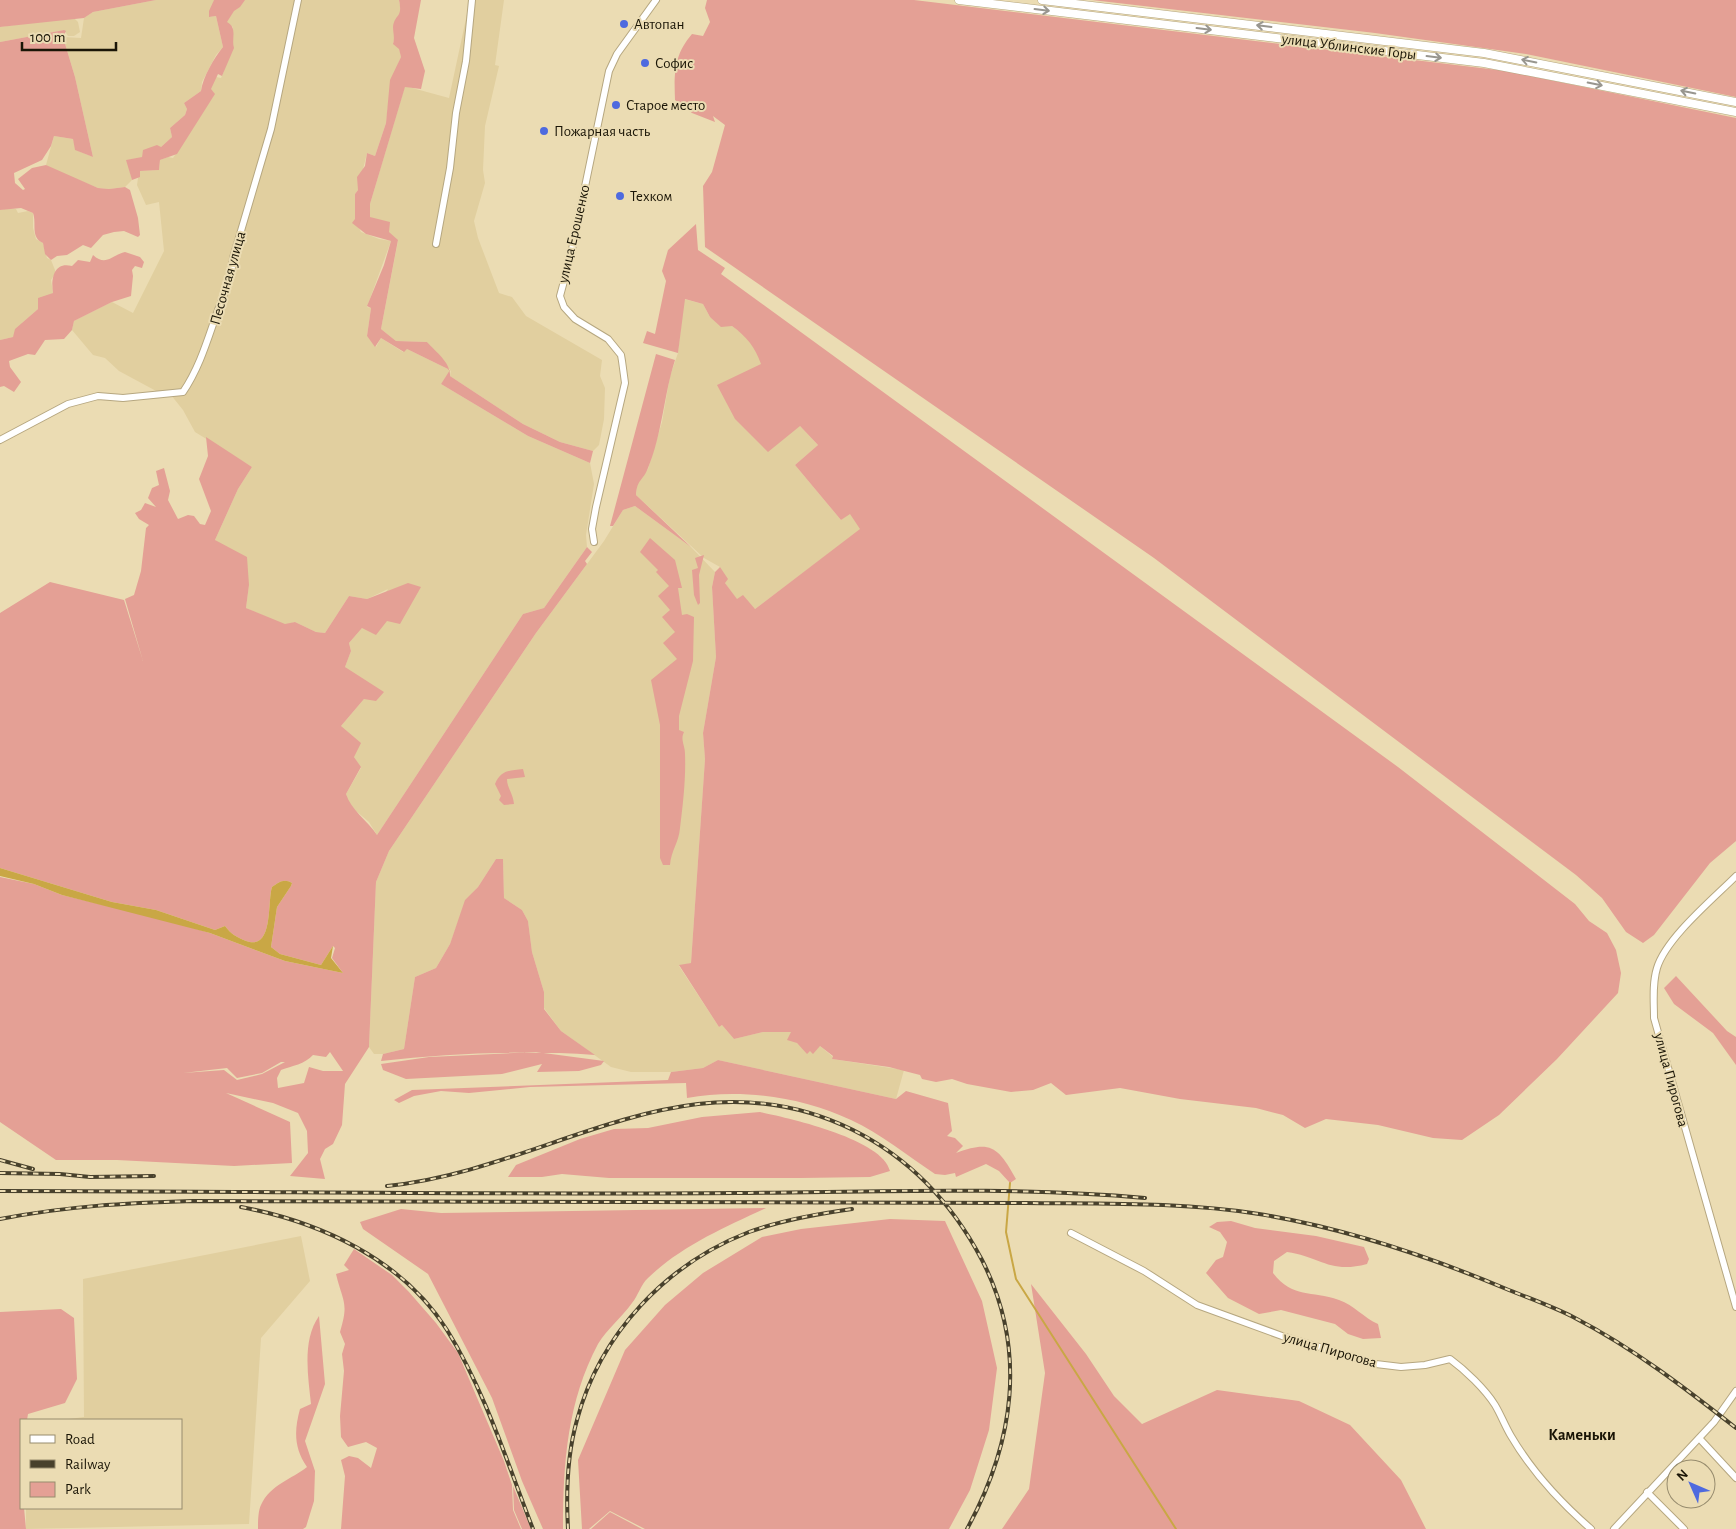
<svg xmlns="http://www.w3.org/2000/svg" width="1736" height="1529" font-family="'Alegreya Sans',sans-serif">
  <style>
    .built { fill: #e1cf9f }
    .green { fill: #e4a095; fill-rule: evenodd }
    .water { fill: #c9a745 }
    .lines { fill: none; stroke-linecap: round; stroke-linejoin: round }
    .stream { stroke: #c9a745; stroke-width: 2 }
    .minor-casing { stroke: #b6a780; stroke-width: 8 }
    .major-casing { stroke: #b6a780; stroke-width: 9 }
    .minor { stroke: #fff; stroke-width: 6 }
    .major { stroke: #fff; stroke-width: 8 }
    .rail-casing { stroke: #48412c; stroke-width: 4 }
    .rail { stroke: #ebdcb3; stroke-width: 2; stroke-dasharray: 5.5; stroke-linecap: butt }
    .oneway { stroke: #98968f }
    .poi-dot { fill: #4e6adf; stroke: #ebdcb3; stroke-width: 2 }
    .labels { text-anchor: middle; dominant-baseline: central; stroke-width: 4; stroke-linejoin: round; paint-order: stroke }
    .poi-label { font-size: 15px; fill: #1a1506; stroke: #ebdcb3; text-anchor: start }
    .street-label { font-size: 15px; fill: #1a1506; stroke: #ebdcb3 }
    .neighbourhood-label { font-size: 16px; font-weight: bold; fill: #1a1506; stroke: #ebdcb3 }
  </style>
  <rect width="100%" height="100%" fill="#ebdcb3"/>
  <path class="built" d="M 156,0 L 214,0 L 210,17 L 216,16 L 223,47 L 216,55 L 202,82 L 201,91 L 184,103 L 187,109 L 185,115 L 170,128 L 172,137 L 161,147 L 144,150 L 142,157 L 129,168 L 132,180 L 125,187 L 109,189 L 98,188 L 51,169 L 46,165 L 54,136 L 73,139 L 76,150 L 93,157 L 75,77 L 63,37 L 81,38 L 84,18 L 93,12 Z
    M 241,0 L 399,0 L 401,11 L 393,27 L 395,37 L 393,43 L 399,48 L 401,57 L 391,81 L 386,123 L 375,156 L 367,153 L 358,190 L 355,194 L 355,219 L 361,232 L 379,239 L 391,241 L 367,307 L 371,308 L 367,336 L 376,347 L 381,338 L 403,352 L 407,349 L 450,370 L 427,342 L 396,341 L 381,329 L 398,241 L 370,217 L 370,204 L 405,86 L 449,98 L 470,0 L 504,0 L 495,65 L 499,66 L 485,126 L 483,170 L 485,183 L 474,221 L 478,238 L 499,293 L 512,297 L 526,316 L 602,360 L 600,376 L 605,388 L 604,419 L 599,445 L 593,451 L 560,442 L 523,424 L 450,376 L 451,370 L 441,384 L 528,436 L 590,463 L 594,484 L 586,535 L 587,547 L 544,608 L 523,614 L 377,835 L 369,822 L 349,805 L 346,794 L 361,768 L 354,757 L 341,726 L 364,699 L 345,667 L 351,651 L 349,643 L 362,628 L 388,589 L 367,599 L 349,596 L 325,633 L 316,632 L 295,622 L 285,625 L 246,608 L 249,585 L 215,540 L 238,489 L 252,467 L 195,432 L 183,410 L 167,390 L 158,392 L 119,371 L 105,358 L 93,355 L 72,330 L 74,321 L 112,302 L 133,313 L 164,251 L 159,202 L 146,205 L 137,185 L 139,171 L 159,170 L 160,160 L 168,157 L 173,158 L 214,95 L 209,90 L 216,77 L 221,78 L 224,71 L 220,69 L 233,27 L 223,21 Z
    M 73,17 L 78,22 L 80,32 L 74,36 L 68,36 L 64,30 L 0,42 L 0,27 Z
    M 9,208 L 16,209 L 18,213 L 28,211 L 33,213 L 33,228 L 36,239 L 43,243 L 47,258 L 51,260 L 55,270 L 55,274 L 51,280 L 53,293 L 47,296 L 38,309 L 22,323 L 13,337 L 0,340 L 0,210 Z
    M 684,299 L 703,304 L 710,317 L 732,326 L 747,337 L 756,349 L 762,364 L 799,425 L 818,445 L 795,465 L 841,520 L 850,513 L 861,529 L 755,609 L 737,600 L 725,583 L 720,567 L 704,558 L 636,495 L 637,483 L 648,469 L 662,422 L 670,376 L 678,353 Z
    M 635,506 L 691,547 L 715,572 L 712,587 L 716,657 L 703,733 L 705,759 L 691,963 L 679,966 L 719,1027 L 722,1025 L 734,1039 L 763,1032 L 791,1032 L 797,1043 L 810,1051 L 820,1046 L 833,1057 L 832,1059 L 904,1070 L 896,1099 L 718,1060 L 703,1068 L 671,1072 L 631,1072 L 611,1067 L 561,1031 L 544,1008 L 544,992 L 532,952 L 528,921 L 522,910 L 504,898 L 503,859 L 496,859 L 478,887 L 466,900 L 450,944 L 436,968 L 415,977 L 404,1049 L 383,1054 L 374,1054 L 369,1047 L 376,882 L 389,851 L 536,633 L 604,541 L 623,510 Z
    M 301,1236 L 310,1281 L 261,1338 L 249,1524 L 26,1529 L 26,1508 L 181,1508 L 181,1420 L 61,1420 L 84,1417 L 83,1279 Z"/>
  <path class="green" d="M 0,0 L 156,0 L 93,12 L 84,18 L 0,27 Z
    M 214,0 L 245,0 L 240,7 L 234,11 L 227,22 C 238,28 231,39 234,48 L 222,76 L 218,74 L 211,89 L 215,94 L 177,154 L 160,160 L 159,170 L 140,171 L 140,177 L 132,180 L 126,160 L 142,157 L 143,150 L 157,145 L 161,147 L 172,137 L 170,128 L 185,115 L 187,109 L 184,103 L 201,91 C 203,77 214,58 223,47 L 216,16 L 209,17 L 209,11 Z
    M 399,0 L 421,0 L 414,38 L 425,71 L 421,89 L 405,87 L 370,204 L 370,217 L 390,222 L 389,232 L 398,240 L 381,329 L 396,341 L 427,342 C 436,352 451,363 450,376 L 523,424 L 560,442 L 593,451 L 590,463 L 528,436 L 441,384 L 450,370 L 407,349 L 404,352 L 381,338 L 375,347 L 367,336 L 371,308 L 367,306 L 384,265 L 391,241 L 366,234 L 352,223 L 355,219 L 355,194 L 358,190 L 357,177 L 365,166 L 367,153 L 375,156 L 386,123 L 390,80 L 401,57 L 399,49 L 393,44 C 395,37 393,33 393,27 C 395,13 403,19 399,0 Z
    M 707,0 L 914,0 L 1506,71 L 1736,118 L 1736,841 L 1710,863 L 1654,935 L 1643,943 L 1626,932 L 1602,898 L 1576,875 L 1154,558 L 705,247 L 703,186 L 712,172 L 725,125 L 713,116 L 715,122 L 692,113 L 675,100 C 674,73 674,55 692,34 L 703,36 L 710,22 L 705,8 Z
    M 1092,0 L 1736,0 L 1736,97 L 1526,54 L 1375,33 Z
    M 64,30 L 66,31 L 63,37 L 75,77 L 93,157 L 75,150 L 73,139 L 54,136 L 51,146 L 42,160 L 14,173 L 15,183 L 23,190 L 25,189 L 18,179 L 32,168 L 46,165 L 98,188 L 109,189 L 125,187 L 130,190 L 138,218 L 140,235 L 138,237 L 124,231 L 114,232 L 103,235 L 91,248 L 83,245 L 67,255 L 57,256 L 51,260 L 45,254 L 43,243 C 30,237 37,224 33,213 L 21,208 L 0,210 L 0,42 Z
    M 696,224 L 698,250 L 725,268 L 721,274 L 1398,767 L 1575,904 L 1589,921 L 1607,933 L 1616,950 L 1621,973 L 1618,993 L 1557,1059 L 1499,1115 L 1462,1140 L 1433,1138 L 1378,1125 L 1326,1119 L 1305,1128 L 1283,1115 L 1256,1108 L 1180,1099 L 1120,1088 L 1066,1095 L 1051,1083 L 1033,1090 L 1011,1092 L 967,1084 L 952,1079 L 936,1082 L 922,1079 L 920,1075 L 889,1067 L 832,1059 L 833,1056 L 820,1046 L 813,1054 L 810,1051 L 807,1054 L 797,1043 L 787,1040 L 791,1032 L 763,1032 L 734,1039 L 722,1025 L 719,1027 L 679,965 L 691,963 L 705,759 L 703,733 L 716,657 L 712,587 L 715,572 L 720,567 L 728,579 L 725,583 L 737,599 L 743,595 L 755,609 L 860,529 L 850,514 L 841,520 L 795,465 L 818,445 L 800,426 L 768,452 L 735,419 L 717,385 L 761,364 C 755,347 747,337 732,326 L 721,327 L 710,317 L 703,304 L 685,299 L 678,353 L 643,343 L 647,331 L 655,334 L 666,281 L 662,271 L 668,250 Z
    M 125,252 L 140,257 L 144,262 L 142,268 L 135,266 L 132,270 L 133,276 L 131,296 L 112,302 L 74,321 L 72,330 L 64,339 L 45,340 L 35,355 L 28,354 L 9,361 L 10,367 L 21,382 L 14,392 L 4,386 L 0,387 L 0,340 L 13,337 L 15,329 L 38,309 L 38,298 L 53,293 C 51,280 53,261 72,266 L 78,260 L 90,262 L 93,255 C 106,267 112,255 125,252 Z
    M 656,354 L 675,360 C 664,394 662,435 648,468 C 643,481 637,479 636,495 L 691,547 L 635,506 L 623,510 L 613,526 L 610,526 Z
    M 206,437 L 252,467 L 238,489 L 215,540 L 247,557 L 249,585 L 246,608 L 285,624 L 295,622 L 316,632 L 325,633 L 349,596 L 367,599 L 408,583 L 421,587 L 400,624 L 387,621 L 376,635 L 362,628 L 349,643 L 351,651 L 345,667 L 384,692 L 376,701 L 364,699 L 341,726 L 361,743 L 354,757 L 361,767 L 346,794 C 351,810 367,820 377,835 L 523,614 L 544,608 L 587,547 L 592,552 L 585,561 L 587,564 L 536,633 L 389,851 L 376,882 L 369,1047 L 345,1084 L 342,1125 L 333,1144 L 325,1149 L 320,1159 L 325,1179 L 290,1176 L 308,1153 L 307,1131 L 298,1113 L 273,1103 L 226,1093 L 290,1122 L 292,1163 L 234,1166 L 117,1160 L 56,1160 L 0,1122 L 0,877 L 34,884 L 62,895 L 166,920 L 210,933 L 285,961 L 343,973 L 332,958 L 335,948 L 333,946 L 321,965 L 280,954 L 271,947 L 277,907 L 291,886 L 292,883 C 284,878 279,882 272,887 C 267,902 274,951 246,941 C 236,937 231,934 225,926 L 215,930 L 156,910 L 112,902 L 0,868 L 0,613 L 50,582 L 124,600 L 143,661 L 125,599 L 134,595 L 141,571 L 146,528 L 149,525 L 139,519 L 135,513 L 141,510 L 145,503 L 156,507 L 148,498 L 152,488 L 159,485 L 156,471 L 164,468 L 170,491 L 168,500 L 178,519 L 188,515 L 194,516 L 200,524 L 205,525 L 211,511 L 199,479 L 208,456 ZM 330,1052 L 343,1071 L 323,1071 L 309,1067 L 304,1083 L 278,1088 L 277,1078 L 281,1070 C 292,1066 305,1064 313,1055 L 326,1057 ZM 281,1062 L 285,1062 L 262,1074 L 237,1080 L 224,1070 L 183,1073 L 227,1068 L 237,1078 L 262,1073 Z
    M 650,538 L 675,560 L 682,588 L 678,588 L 682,615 L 687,614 L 694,617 L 693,661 L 679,716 L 679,730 L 684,732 C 680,740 685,745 685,754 C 686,778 683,804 680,828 C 679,842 671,851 670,865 L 663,865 L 660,858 L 660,725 L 651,680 L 677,659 L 663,643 L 675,632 L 662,617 L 670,610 L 658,596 L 669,586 L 656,572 L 658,570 L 640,552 Z
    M 704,555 L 699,575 L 700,603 L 698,605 L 694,595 L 692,570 L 698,568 L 695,558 Z
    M 523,769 L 525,777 L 507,779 C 507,788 513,793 514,804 L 504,805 L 499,800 L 501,796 L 495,784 C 501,770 508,771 523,769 Z
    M 496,859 L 503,859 L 504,898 L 522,910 L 528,921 L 532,952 L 544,992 L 544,1009 L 561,1031 L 595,1055 C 524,1050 452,1053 381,1061 L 383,1054 L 404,1049 L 415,977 L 436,968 L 450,944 L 465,900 L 478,887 Z
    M 1676,976 L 1727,1031 L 1736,1037 L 1736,1065 L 1713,1033 L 1674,1004 L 1664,988 Z
    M 536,1052 L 604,1061 L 601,1065 L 579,1071 L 537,1072 L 542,1064 L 502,1074 L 406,1079 L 383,1070 L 381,1064 L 429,1057 Z
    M 718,1060 L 896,1099 L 906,1091 L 948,1103 L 952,1131 L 947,1136 L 955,1138 L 963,1146 L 956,1153 C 991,1140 998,1147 1016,1179 L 1010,1183 L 999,1171 L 986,1164 L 956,1177 L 955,1173 L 945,1175 L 935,1174 C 908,1156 881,1134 851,1120 C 802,1097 741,1088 687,1098 L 686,1083 L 530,1087 L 469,1093 L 441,1091 L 414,1096 L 399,1103 L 394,1100 L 412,1090 L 668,1080 L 671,1072 L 703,1068 Z
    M 760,1112 C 789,1118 883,1139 890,1171 L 870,1177 L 801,1178 L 609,1178 L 562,1174 L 542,1177 L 508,1177 L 516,1165 L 580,1139 L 614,1129 L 648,1128 L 702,1117 Z
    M 766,1208 C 725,1227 681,1246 648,1278 C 641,1284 638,1296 632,1303 C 622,1317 607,1329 598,1344 C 567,1402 563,1465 563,1529 L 543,1529 L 522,1481 L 492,1398 L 428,1274 L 363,1229 L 360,1222 L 401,1209 L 441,1213 Z
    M 890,1219 L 945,1221 L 982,1301 L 997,1368 L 989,1430 L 970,1490 L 949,1529 L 645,1529 L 610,1511 L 589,1529 L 582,1529 L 578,1460 L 625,1350 L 665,1305 L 703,1273 L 762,1237 L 801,1229 Z
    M 1231,1221 L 1255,1228 L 1316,1236 L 1364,1247 L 1369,1259 L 1367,1264 C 1330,1274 1321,1257 1287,1252 L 1274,1261 L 1273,1273 C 1293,1299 1311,1290 1339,1300 C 1354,1305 1364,1318 1378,1324 L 1381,1338 L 1363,1339 L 1348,1334 L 1335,1324 L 1281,1310 L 1259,1314 L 1228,1298 L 1206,1273 L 1216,1260 L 1223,1257 L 1227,1242 L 1220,1232 L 1209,1227 L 1217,1222 Z
    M 354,1249 L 392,1275 L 409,1292 L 436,1323 L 458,1353 L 504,1461 L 512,1485 L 513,1510 L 521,1529 L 341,1529 L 345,1476 L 341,1460 L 349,1456 L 358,1458 L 371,1468 L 377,1448 L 366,1442 L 348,1447 L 341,1437 L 340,1416 L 344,1371 L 342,1354 L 345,1344 L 340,1332 C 349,1302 343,1303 336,1274 L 349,1270 L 344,1265 Z
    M 1031,1284 L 1086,1354 L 1114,1396 L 1142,1424 L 1217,1390 L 1299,1401 L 1350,1425 L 1401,1480 L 1426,1529 L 1002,1529 L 1029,1489 L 1045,1373 Z
    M 61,1309 L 74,1318 L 77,1379 L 65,1403 L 28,1414 L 27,1420 L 21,1420 L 21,1508 L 24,1508 L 26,1529 L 0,1529 L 0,1312 Z
    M 319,1316 L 325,1384 L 305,1441 L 315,1471 L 314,1501 L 306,1527 L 303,1529 L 258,1529 C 258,1522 258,1511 261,1505 C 270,1485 292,1479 307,1467 C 294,1448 294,1431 300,1409 L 311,1404 C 308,1376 302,1340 319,1316 Z
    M 513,1486 L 531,1529 L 522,1529 L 514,1510 Z
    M 610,1512 L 642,1529 L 591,1529 Z"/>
  <path class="water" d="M 0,868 L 112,902 L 156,910 L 215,930 L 225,926 C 231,934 236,937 246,941 C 274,951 267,902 272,887 C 279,882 284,878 292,883 L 291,886 L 277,907 L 271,947 L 280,954 L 321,965 L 333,946 L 331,958 L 343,973 L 285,961 L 210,933 L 62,895 L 34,884 L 0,876 Z"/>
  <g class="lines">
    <path class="stream" d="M 1010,1183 L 1006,1232 L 1016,1279 L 1176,1529"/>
    <g class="minor-casing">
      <path id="minor" d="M 436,244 L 450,168 L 456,113 L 466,61 L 472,0
        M 0,440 L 68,404 L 98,396 L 123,398 L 183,392 C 200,367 208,338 218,310 C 225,292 232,277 233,258 L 271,129 L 298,0
        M 594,542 L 592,529 L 596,507 L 625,383 L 622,361 L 621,355 L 608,339 L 575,319 L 564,307 L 560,296 L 570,259 L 609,71 L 617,54 L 656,0
        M 1736,876 C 1713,899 1666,938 1657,968 C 1652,984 1654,1002 1654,1018 L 1736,1307
        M 1071,1233 L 1144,1271 L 1197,1305 L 1282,1336 L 1376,1364 L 1401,1367 L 1425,1365 L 1450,1359 C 1465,1370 1485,1389 1495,1405 C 1501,1415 1505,1426 1511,1436 C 1531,1470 1561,1503 1591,1529
        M 1699,1438 L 1736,1478
        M 1647,1492 L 1684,1529
        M 1614,1529 L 1714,1422 L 1736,1391"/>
    </g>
    <g class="major-casing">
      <path id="major" d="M 959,0 L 1484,63 L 1736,112
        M 1042,0 L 1484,53 L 1736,102"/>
    </g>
    <use href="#minor" class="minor"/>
    <use href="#major" class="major"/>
    <g class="rail-casing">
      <path id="rail" d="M 0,1160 L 33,1169
        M 0,1173 L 60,1174 L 90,1177 L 154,1176
        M 387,1186 C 549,1170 687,1048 853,1130 C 911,1159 952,1203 982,1260 C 1028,1350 1014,1443 967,1529
        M 0,1191 C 246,1191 491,1195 737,1193 C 873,1192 1009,1186 1145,1198
        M 241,1207 C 320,1222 402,1259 447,1330 C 485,1391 507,1462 533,1529
        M 0,1219 C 68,1206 125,1203 193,1201 L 1026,1203 C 1103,1204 1182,1202 1259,1214 C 1344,1228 1425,1255 1504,1288 C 1528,1298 1552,1306 1575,1318 C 1633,1348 1685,1388 1736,1428
        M 568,1529 C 566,1493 567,1455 577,1420 C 600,1334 666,1264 749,1232 C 782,1220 817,1214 852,1209"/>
    </g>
    <use href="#rail" class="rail"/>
  </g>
  <defs><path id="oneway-shaft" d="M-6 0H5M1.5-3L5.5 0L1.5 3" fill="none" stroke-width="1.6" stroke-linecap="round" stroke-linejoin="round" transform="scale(1.25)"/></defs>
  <g class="oneway">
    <use href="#oneway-shaft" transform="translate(1042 10) rotate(7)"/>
    <use href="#oneway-shaft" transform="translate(1264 26) rotate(-173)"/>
    <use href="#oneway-shaft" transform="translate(1204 29) rotate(7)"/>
    <use href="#oneway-shaft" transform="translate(1434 57) rotate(7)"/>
    <use href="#oneway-shaft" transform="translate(1529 61) rotate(-169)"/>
    <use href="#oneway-shaft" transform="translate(1595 84) rotate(11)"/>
    <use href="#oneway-shaft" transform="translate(1688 92) rotate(-168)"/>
  </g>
  <g class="poi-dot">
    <circle cx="624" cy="24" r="5"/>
    <circle cx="645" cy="63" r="5"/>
    <circle cx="616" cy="105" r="5"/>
    <circle cx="544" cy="131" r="5"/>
    <circle cx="620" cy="196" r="5"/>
  </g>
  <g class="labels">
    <g class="poi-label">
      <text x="634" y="24">Автопан</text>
      <text x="655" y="63">Софис</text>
      <text x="626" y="105">Старое место</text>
      <text x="554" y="131">Пожарная часть</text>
      <text x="630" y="196">Техком</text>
    </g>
    <g class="street-label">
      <text transform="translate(1349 47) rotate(7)">улица Ублинские Горы</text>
      <text transform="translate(574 234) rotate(-77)">улица Ерошенко</text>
      <text transform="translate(228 278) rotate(-74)">Песочная улица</text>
      <text transform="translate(1671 1080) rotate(75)">улица Пирогова</text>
      <text transform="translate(1330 1350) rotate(16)">улица Пирогова</text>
    </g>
    <g class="neighbourhood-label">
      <text x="1582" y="1435">Каменьки</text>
    </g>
  </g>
  <rect x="20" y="1419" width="162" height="90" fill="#ebdcb3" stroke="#978c6e"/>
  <rect x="30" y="1435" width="25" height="8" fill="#ffffff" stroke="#978c6e"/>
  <text x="65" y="1444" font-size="15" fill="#1a1506">Road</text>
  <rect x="30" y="1460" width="25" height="8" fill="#48412c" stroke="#978c6e"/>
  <text x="65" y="1469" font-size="15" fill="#1a1506">Railway</text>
  <rect x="30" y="1482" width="25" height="15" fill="#e4a095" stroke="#978c6e"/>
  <text x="65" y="1494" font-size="15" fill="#1a1506">Park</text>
  <g transform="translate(1691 1484) rotate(315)"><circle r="24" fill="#ebdcb3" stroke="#978c6e"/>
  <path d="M0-4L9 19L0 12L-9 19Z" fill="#4e6adf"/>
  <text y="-8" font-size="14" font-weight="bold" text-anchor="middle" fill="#1a1506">N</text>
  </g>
  <path d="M22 42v8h94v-8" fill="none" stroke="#1a1506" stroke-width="2.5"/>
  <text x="30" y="42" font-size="15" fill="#1a1506" stroke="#ebdcb3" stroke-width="4" paint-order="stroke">100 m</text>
</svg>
